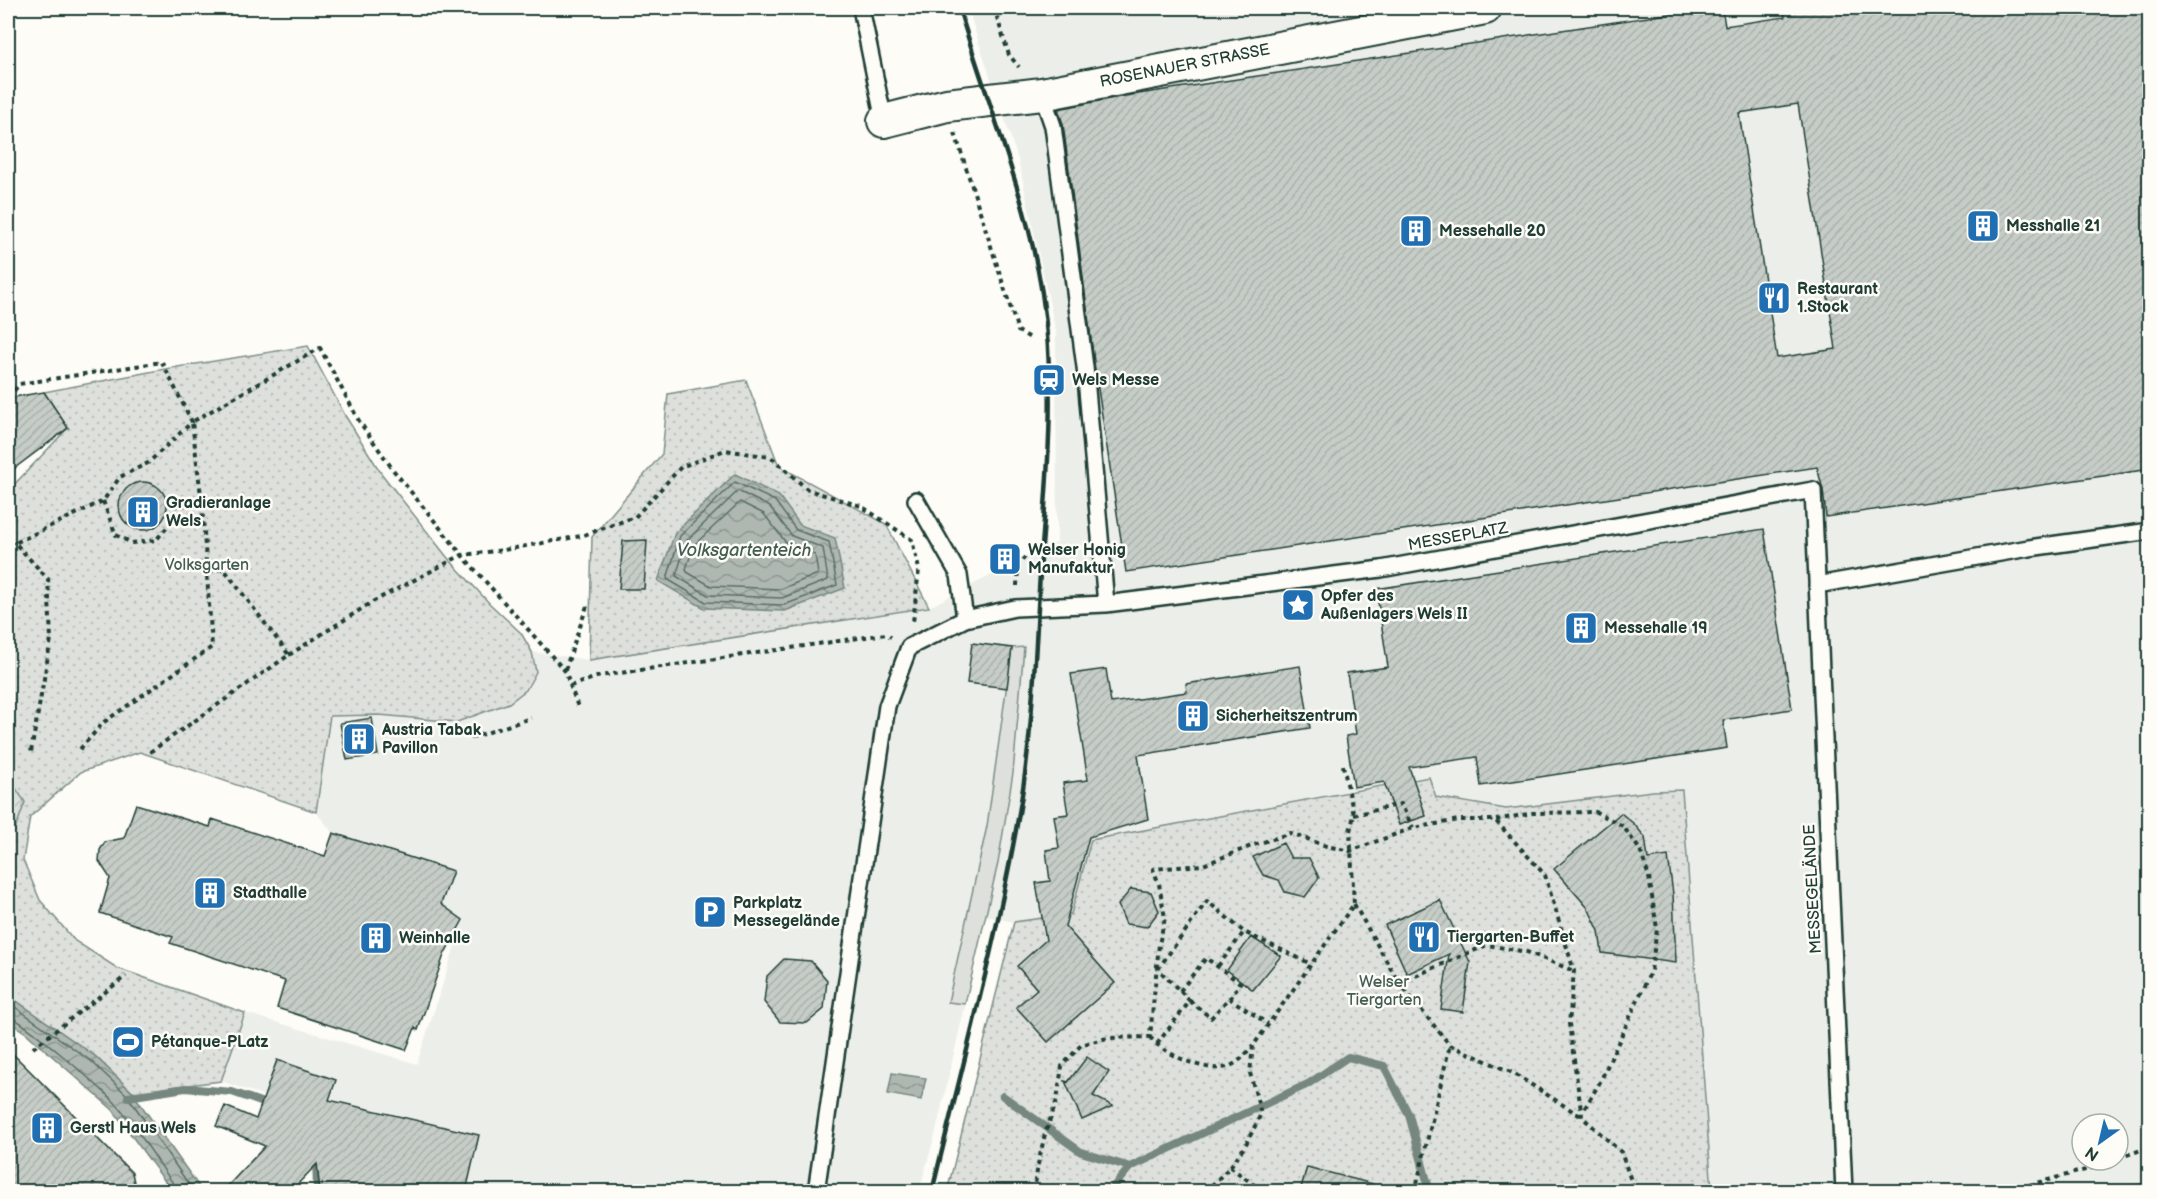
<svg xmlns="http://www.w3.org/2000/svg" width="2157" height="1199" font-family="'Balsamiq Sans',sans-serif">
  <style>
    .built { fill: #eceee9; fill-rule: evenodd }
    .grass { fill: #dde0db; stroke: #7e8e88; stroke-width: 1.5 }
    .park { fill: url(#park-dots); stroke: #7e8e88; stroke-width: 1.5 }
    .garden { fill: url(#garden-furrows); stroke: #7e8e88; stroke-width: 1.5 }
    .water { fill: url(#water-waves); stroke: #75877f; stroke-width: 1.5 }
    .lines { fill: none; stroke-linecap: round; stroke-linejoin: round }
    .shore { stroke: #586e66; stroke-width: 1.5 }
    .stream { stroke: #75877f; stroke-width: 8 }
    .building { fill: url(#building-hatch); stroke: #1f3d34; stroke-width: 1.5; fill-rule: evenodd }
    .service-casing { stroke: #1f3d34; stroke-width: 20 }
    .minor-casing { stroke: #1f3d34; stroke-width: 36 }
    .path { stroke: #1f3d34; stroke-width: 4; stroke-dasharray: 4.5 4.5; stroke-linecap: butt }
    .service { stroke: #fdfcf7; stroke-width: 15 }
    .minor { stroke: #fdfcf7; stroke-width: 32 }
    .rail { stroke: #1f3d34; stroke-width: 4.5 }
    .labels { text-anchor: middle; dominant-baseline: central; stroke-width: 5; stroke-linejoin: round; paint-order: stroke }
    .street-label { font-size: 16px; fill: #1f3d34; stroke: #fdfcf7 }
    .poi-label { font-size: 16px; font-weight: bold; fill: #1f3d34; stroke: #fdfcf7; text-anchor: start }
    .park-label { font-size: 16px; fill: #455e55; stroke: #fdfcf7 }
    .water-label { font-size: 18px; font-style: italic; fill: #435c53; stroke: #fdfcf7 }
  </style>
  <defs>
    <pattern id="park-dots" width="8" height="8" patternUnits="userSpaceOnUse" patternTransform="scale(1.5)"><rect width="8" height="8" fill="#dde0db"/><path d="M2 2h.1M6 6h.1" fill="none" stroke="#bdc1bd" stroke-width="1.8" stroke-linecap="round"/></pattern>
    <pattern id="garden-furrows" width="10" height="10" patternUnits="userSpaceOnUse" patternTransform="scale(1.5)"><rect width="10" height="10" fill="#dde0db"/><path d="M-1 1l2-2M0 10L10 0M9 11l2-2" fill="none" stroke="#bdc1bd"/></pattern>
    <pattern id="water-waves" width="16" height="10" patternUnits="userSpaceOnUse" patternTransform="scale(1.5)"><rect width="16" height="10" fill="#aeb8b1"/><path d="M0 5q4-4 8 0t8 0" fill="none" stroke="#8d9791"/></pattern>
    <pattern id="building-hatch" width="6" height="6" patternUnits="userSpaceOnUse" patternTransform="scale(1.5)"><rect width="6" height="6" fill="#c6cdc7"/><path d="M-1 1l2-2M0 6l6-6M5 7l2-2" fill="none" stroke="#aab1ac"/></pattern>
  </defs>
  <rect width="100%" height="100%" fill="#fdfcf7"/>
  <filter id="ink" filterUnits="userSpaceOnUse"><feTurbulence type="fractalNoise" baseFrequency=".0167" numOctaves="2"/><feDisplacementMap in="SourceGraphic" scale="12" xChannelSelector="R" yChannelSelector="G"/><feConvolveMatrix kernelMatrix="1 2 1 2 8 2 1 2 1" color-interpolation-filters="sRGB"/></filter>
  <g filter="url(#ink)">
    <path class="built" d="M 968,8 L 2149,8 L 2149,1183 L 2087,1192 L 1712,1191 L 1682,790 L 1653,791 L 1506,809 L 1435,797 L 1429,778 L 1091,840 L 1071,914 L 1014,922 L 986,916 L 935,1135 L 919,1191 L 321,1191 L 320,1115 L 221,1081 L 245,1013 L 417,1064 L 463,921 L 441,904 L 453,871 L 333,833 L 316,812 L 330,715 L 379,715 L 458,722 L 509,703 L 536,672 L 532,652 L 589,660 L 929,607 L 1057,542 L 1056,332 L 1018,159 L 977,37 ZM 2082,1124 L 2118,1124 L 2118,1160 L 2082,1160 Z"/>
    <path class="grass" d="M 1024,647 L 1013,773 L 998,863 L 965,1004 L 948,1002 L 987,826 L 1012,648 Z"/>
    <path class="park" d="M 308,346 L 346,417 L 381,473 L 447,557 L 490,604 L 521,633 L 532,652 L 536,672 L 526,690 L 509,703 L 457,722 L 379,715 L 330,716 L 316,812 L 140,752 L 81,772 L 30,817 L 23,860 L 40,900 L 75,941 L 117,968 L 245,1013 L 221,1081 L 132,1092 L 95,1056 L 8,995 L 8,491 L 68,428 L 44,392 L 165,369 Z
      M 746,380 L 779,466 L 886,524 L 929,607 L 589,660 L 592,537 L 662,454 L 668,394 Z
      M 1429,777 L 1436,797 L 1506,809 L 1653,791 L 1682,790 L 1712,1191 L 947,1192 L 1014,922 L 1071,914 L 1091,840 Z"/>
    <path class="garden" d="M 8,781 L 11,781 L 25,802 L 16,827 L 8,829 Z"/>
    <path class="water" d="M 735,474 L 779,496 L 800,525 L 835,538 L 845,588 L 785,611 L 704,608 L 658,581 L 675,533 Z
      M 8,995 L 95,1056 L 132,1092 L 202,1191 L 172,1191 L 113,1110 L 26,1033 L 8,1021 Z
      M 892,1073 L 926,1078 L 921,1100 L 888,1094 Z
      M 2149,1183 L 2149,1191 L 2087,1191 Z"/>
    <g class="lines">
      <path class="shore" d="M 735,482 L 775,501 L 796,530 L 829,542 L 837,585 L 784,605 L 706,602 L 667,579 L 680,536 Z
        M 738,491 L 770,507 L 792,536 L 823,548 L 828,580 L 782,598 L 708,595 L 676,576 L 687,540 Z
        M 740,502 L 764,514 L 787,544 L 815,555 L 818,574 L 781,589 L 711,586 L 687,572 L 686,569 L 694,545 Z
        M 8,1002 L 91,1061 L 127,1095 L 194,1192
        M 8,1016 C 21,1018 106,1092 118,1106 C 139,1130 156,1160 175,1186 L 176,1192"/>
      <path class="stream" d="M 1003,1096 L 1081,1152 L 1130,1167
        M 128,1097 L 185,1088 L 232,1092 L 272,1106
        M 316,1155 L 317,1192
        M 1109,1192 L 1130,1167 L 1308,1084 L 1348,1057 L 1384,1066 L 1409,1115 L 1430,1192"/>
    </g>
    <path class="building" d="M 1708,8 L 1722,8 L 1725,26 L 1785,17 L 1783,8 L 2150,8 L 2150,469 L 1826,517 L 1823,490 L 1817,467 L 1126,572 L 1095,369 L 1063,124 L 1058,109 L 1125,96 ZM 1798,104 L 1836,349 L 1777,358 L 1739,113 Z
      M 44,392 L 68,428 L 8,473 L 8,398 Z
      M119 506a24 24 0 1 1 48 0a24 24 0 1 1-48 0Z
      M 1764,529 L 1792,709 L 1723,720 L 1727,748 L 1481,786 L 1477,757 L 1409,767 L 1426,816 L 1399,825 L 1384,782 L 1354,787 L 1346,736 L 1356,734 L 1347,673 L 1388,667 L 1376,589 Z
      M 647,540 L 644,589 L 619,589 L 623,541 Z
      M 972,643 L 1012,648 L 1007,688 L 967,683 Z
      M 1300,666 L 1310,728 L 1138,755 L 1148,819 L 1089,837 L 1065,926 L 1115,983 L 1048,1042 L 1016,1007 L 1037,989 L 1017,966 L 1046,940 L 1036,883 L 1050,881 L 1046,850 L 1059,848 L 1054,816 L 1068,814 L 1063,783 L 1088,780 L 1071,674 L 1106,669 L 1111,703 L 1187,692 L 1186,684 Z
      M 372,718 L 378,755 L 347,760 L 340,723 Z
      M 136,804 L 210,827 L 212,819 L 325,856 L 333,833 L 453,871 L 441,904 L 463,920 L 444,955 L 418,1030 L 415,1028 L 406,1050 L 277,1008 L 285,981 L 170,943 L 173,937 L 100,913 L 110,878 L 99,861 L 100,850 L 105,842 L 124,838 Z
      M 1621,813 L 1634,824 L 1645,837 L 1648,859 L 1668,856 L 1673,894 L 1676,963 L 1602,953 L 1599,931 L 1588,908 L 1554,869 Z
      M 1283,843 L 1291,858 L 1309,858 L 1319,878 L 1305,897 L 1285,892 L 1279,880 L 1263,875 L 1253,857 Z
      M 1131,889 L 1151,892 L 1159,911 L 1147,927 L 1126,924 L 1118,905 Z
      M 1440,900 L 1470,962 L 1463,1012 L 1441,1009 L 1449,954 L 1407,974 L 1385,925 Z
      M 1251,937 L 1281,956 L 1253,990 L 1227,970 Z
      M 784,959 L 811,961 L 827,980 L 824,1009 L 807,1023 L 780,1022 L 764,1002 L 767,976 Z
      M 8,1049 L 132,1173 L 136,1191 L 8,1191 Z
      M 1087,1057 L 1109,1072 L 1093,1096 L 1113,1106 L 1082,1120 L 1065,1081 L 1068,1082 Z
      M 277,1060 L 336,1080 L 329,1100 L 479,1135 L 466,1191 L 320,1191 L 317,1164 L 291,1191 L 223,1191 L 265,1146 L 216,1126 L 225,1106 L 256,1119 Z
      M 1307,1167 L 1373,1184 L 1372,1191 L 1300,1191 Z"/>
    <g class="lines">
      <g class="service-casing">
        <path id="service" d="M 861,8 L 884,121
          M 1042,94 L 1053,126 L 1085,367 L 1106,604
          M 916,500 L 959,575 L 965,619
          M 1817,585 L 2029,548 L 2150,531
          M 816,1192 L 887,706 L 909,647 L 965,619 L 1015,608 L 1106,604 L 1381,569 L 1813,490 L 1844,1192"/>
      </g>
      <g class="minor-casing">
        <path id="minor" d="M 884,121 L 947,105 L 1042,94 L 1485,8"/>
      </g>
      <path class="path" d="M 994,8 L 1009,55 L 1019,67
        M 955,133 L 1018,331 L 1032,339
        M 9,398 L 19,384 L 162,362 L 192,422 L 148,463 L 120,477 L 103,501 L 15,543 L 48,579 L 51,639 L 31,752
        M 103,501 L 116,535 L 132,543 L 156,540 L 170,524 L 174,506 L 202,504
        M 8,535 L 15,543
        M 1017,586 L 1018,565 L 1026,556
        M 289,655 L 374,601 L 462,555 L 504,550 L 581,536 L 635,517 L 681,467 L 725,450 L 771,457 L 808,490 L 861,506 L 912,540 L 919,569 L 913,622
        M 565,670 L 588,603
        M 570,686 L 600,676 L 886,634 L 891,637
        M 471,738 L 531,718
        M 80,749 L 104,722 L 212,647 L 202,504 L 192,422 L 320,348 L 359,421 L 394,471 L 462,555 L 565,671 L 579,710
        M 150,752 L 289,655 L 224,569 L 206,571
        M 1354,815 L 1401,804 L 1413,828
        M 1496,820 L 1533,813 L 1596,812 L 1623,826 L 1640,850 L 1649,877 L 1657,929 L 1651,971 L 1600,1082 L 1582,1113
        M 1354,904 L 1399,983 L 1450,1045 L 1513,1073 L 1582,1117
        M 1218,966 L 1244,932
        M 1399,983 L 1487,945 L 1527,952 L 1574,971
        M 1180,991 L 1206,958 L 1240,983 L 1230,999
        M 1190,1001 L 1158,969 L 1207,901 L 1244,932 L 1311,964
        M 1150,1037 C 1163,1054 1206,1073 1227,1067 C 1238,1064 1246,1054 1253,1046
        M 1157,1044 L 1190,1001 L 1211,1018 L 1229,998 L 1268,1024
        M 33,1048 L 126,976
        M 2118,1158 L 2150,1147
        M 1230,1167 L 1264,1192
        M 1034,1192 L 1038,1164 L 1045,1134 L 1057,1100 L 1062,1066 L 1081,1045 L 1107,1038 L 1150,1037 L 1159,944 L 1165,918 L 1159,884 L 1153,869 L 1203,865 L 1254,845 L 1291,833 L 1326,846 L 1350,851 L 1413,828 L 1459,820 L 1495,820 L 1545,875 L 1574,971 L 1569,1024 L 1582,1117 L 1621,1152 L 1635,1192
        M 1205,1192 L 1230,1167 L 1245,1146 L 1261,1114 L 1250,1073 L 1253,1046 L 1354,904 L 1350,831 L 1354,815 L 1342,761
        M 1415,1192 L 1450,1045
        M 2003,1192 L 2089,1169 L 2114,1160"/>
      <use href="#service" class="service"/>
      <use href="#minor" class="minor"/>
      <path class="rail" d="M 932,1192 C 962,1066 997,940 1019,813 C 1034,729 1035,644 1041,559 C 1048,471 1056,381 1042,293 C 1026,194 987,103 959,8"/>
    </g>
  </g>
  <defs>
    <g id="building-square" transform="scale(1.725)"><rect x="-9" y="-9" width="18" height="18" rx="4" fill="#1f6fb2" stroke="#fdfcf7"/><path d="M-4-6H4V6H1V3H-1V6H-4ZM-2.5-4.3h1.7v1.8h-1.7ZM.8-4.3h1.7v1.8H.8ZM-2.5-1h1.7V.8h-1.7ZM.8-1h1.7V.8H.8Z" fill="#fff"/></g>
    <g id="restaurant-square" transform="scale(1.725)"><rect x="-9" y="-9" width="18" height="18" rx="4" fill="#1f6fb2" stroke="#fdfcf7"/><path d="M-5-6h1v4h1v-4h1v4h1v-4h1v5L-1.5 .5V6h-2V.5L-5-1ZM5-6V6H3V1.5H1.5Q1.5-4 5-6Z" fill="#fff"/></g>
    <g id="station-square" transform="scale(1.725)"><rect x="-9" y="-9" width="18" height="18" rx="4" fill="#1f6fb2" stroke="#fdfcf7"/><path d="M-3-6H3Q5-6 5-4V2Q5 4 3 4L4.5 6H3L1.5 4h-3L-3 6H-4.5L-3 4Q-5 4-5 2V-4Q-5-6-3-6ZM-3.5-4v3h7v-3ZM-3.5 1v1.5H-2V1ZM2 1v1.5H3.5V1Z" fill="#fff"/></g>
    <g id="sight-square" transform="scale(1.725)"><rect x="-9" y="-9" width="18" height="18" rx="4" fill="#1f6fb2" stroke="#fdfcf7"/><path d="M0-6L1.8-2.2L6-1.7L2.9 1.2L3.7 5.4L0 3.3L-3.7 5.4L-2.9 1.2L-6-1.7L-1.8-2.2Z" fill="#fff"/></g>
    <g id="parking-square" transform="scale(1.725)"><rect x="-9" y="-9" width="18" height="18" rx="4" fill="#1f6fb2" stroke="#fdfcf7"/><path d="M-3.5-5.5H1a3.5 3.5 0 0 1 0 7H-1V5.5H-3.5ZM-1-3.4V-.6H.8a1.4 1.4 0 0 0 0-2.8Z" fill="#fff"/></g>
    <g id="stadium-square" transform="scale(1.725)"><rect x="-9" y="-9" width="18" height="18" rx="4" fill="#1f6fb2" stroke="#fdfcf7"/><path d="M0-5a6.5 5 0 1 0 0 10a6.5 5 0 1 0 0-10ZM-3.5-1.8h7v3.6h-7Z" fill="#fff"/></g>
  </defs>
  <g fill-rule="evenodd">
    <use href="#building-square" x="1983" y="226"/>
    <use href="#building-square" x="1416" y="231"/>
    <use href="#restaurant-square" x="1774" y="298"/>
    <use href="#station-square" x="1049" y="380"/>
    <use href="#building-square" x="143" y="512"/>
    <use href="#building-square" x="1005" y="559"/>
    <use href="#sight-square" x="1298" y="605"/>
    <use href="#building-square" x="1581" y="628"/>
    <use href="#building-square" x="1193" y="716"/>
    <use href="#building-square" x="359" y="739"/>
    <use href="#building-square" x="210" y="893"/>
    <use href="#parking-square" x="710" y="912"/>
    <use href="#restaurant-square" x="1424" y="937"/>
    <use href="#building-square" x="376" y="938"/>
    <use href="#stadium-square" x="128" y="1042"/>
    <use href="#building-square" x="47" y="1128"/>
  </g>
  <g class="labels">
    <g class="street-label">
      <text transform="translate(1185 66) rotate(-11)">ROSENAUER STRASSE</text>
      <text transform="translate(1458 537) rotate(-10)">MESSEPLATZ</text>
      <text transform="translate(1813 889) rotate(-93)">MESSEGELÄNDE</text>
    </g>
    <g class="poi-label">
      <text x="2006" y="226">Messhalle 21</text>
      <text x="1439" y="231">Messehalle 20</text>
      <text x="1797" y="289">Restaurant<tspan x="1797" dy="18">1.Stock</tspan></text>
      <text x="1072" y="380">Wels Messe</text>
      <text x="166" y="503">Gradieranlage<tspan x="166" dy="18">Wels</tspan></text>
      <text x="1028" y="550">Welser Honig<tspan x="1028" dy="18">Manufaktur</tspan></text>
      <text x="1321" y="596">Opfer des<tspan x="1321" dy="18">Außenlagers Wels II</tspan></text>
      <text x="1604" y="628">Messehalle 19</text>
      <text x="1216" y="716">Sicherheitszentrum</text>
      <text x="382" y="730">Austria Tabak<tspan x="382" dy="18">Pavillon</tspan></text>
      <text x="233" y="893">Stadthalle</text>
      <text x="733" y="903">Parkplatz<tspan x="733" dy="18">Messegelände</tspan></text>
      <text x="1447" y="937">Tiergarten-Buffet</text>
      <text x="399" y="938">Weinhalle</text>
      <text x="151" y="1042">Pétanque-PLatz</text>
      <text x="70" y="1128">Gerstl Haus Wels</text>
    </g>
    <g class="park-label">
      <text x="207" y="565">Volksgarten</text>
      <text x="1384" y="982">Welser<tspan x="1384" dy="18">Tiergarten</tspan></text>
    </g>
    <g class="water-label">
      <text x="744" y="550">Volksgartenteich</text>
    </g>
  </g>
  <rect width="2157" height="1199" fill="none" stroke="#fdfcf7" stroke-width="30"/>
  <rect x="15" y="15" width="2127" height="1169" fill="none" stroke="#1f3d34" stroke-width="2" filter="url(#ink)"/>
  <g transform="translate(2100 1142) rotate(214)"><circle r="28" fill="#fdfcf7" stroke="#a4b0a9" stroke-width="1.5"/>
  <path d="M0-4.5L10 22L0 15L-10 22Z" fill="#1f6fb2"/>
  <text y="-9" font-size="16" font-weight="bold" text-anchor="middle" fill="#1f3d34">N</text>
  </g>
</svg>
